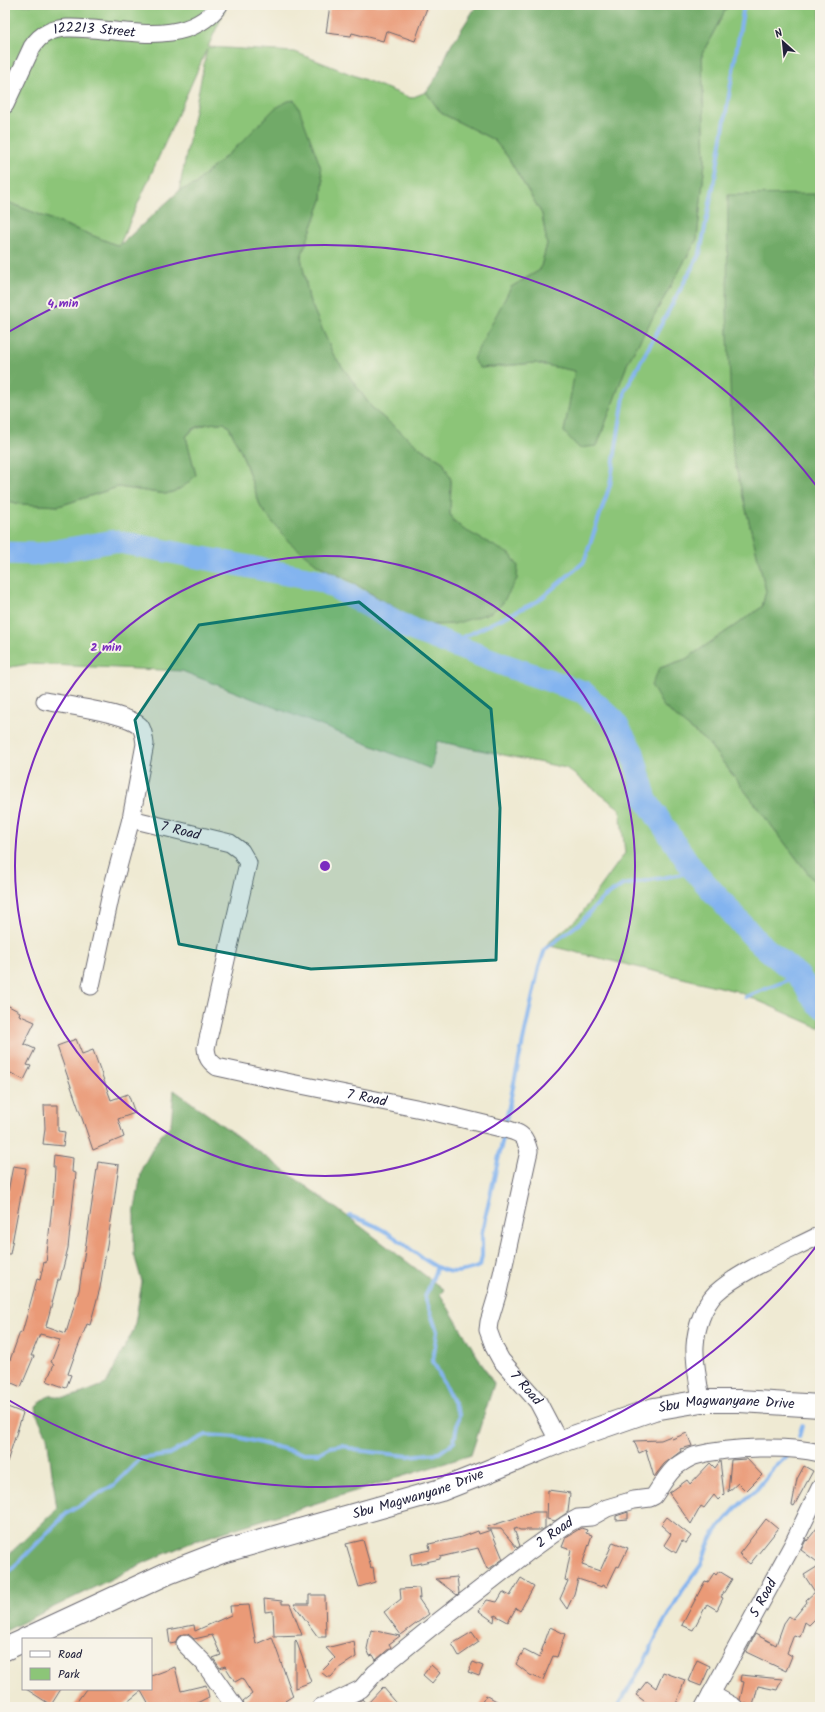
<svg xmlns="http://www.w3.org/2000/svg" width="825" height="1712" font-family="Kalam,sans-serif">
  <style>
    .green { fill: #8cc578; stroke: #57745a }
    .forest { fill: #71aa68; stroke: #4a6652 }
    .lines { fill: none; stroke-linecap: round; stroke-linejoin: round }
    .stream { stroke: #83b4ef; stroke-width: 4 }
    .river { stroke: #83b4ef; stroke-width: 23 }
    .building { fill: #ea9a77 }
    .minor-casing { stroke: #6a6870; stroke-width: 19 }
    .major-casing { stroke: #6a6870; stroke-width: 24 }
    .minor { stroke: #fff; stroke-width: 17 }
    .major { stroke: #fff; stroke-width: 22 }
    .marked { fill: #0f766e; fill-opacity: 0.2; stroke: #0f766e; stroke-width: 3; stroke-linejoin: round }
    .ring { fill: none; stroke: #7b2cbf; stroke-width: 2 }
    .labels { text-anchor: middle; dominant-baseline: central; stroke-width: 4; stroke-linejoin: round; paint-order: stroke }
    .street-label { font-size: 14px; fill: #22223b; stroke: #f7f3e8 }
    .centre { fill: #7b2cbf; stroke: #f7f3e8; stroke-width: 2 }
    .ring-label { font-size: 12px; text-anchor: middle; font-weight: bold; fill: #7b2cbf; stroke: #f7f3e8; stroke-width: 4; stroke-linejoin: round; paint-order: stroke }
  </style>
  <rect width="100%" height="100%" fill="#f7f3e8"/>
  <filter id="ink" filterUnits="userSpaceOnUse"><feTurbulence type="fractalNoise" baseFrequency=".025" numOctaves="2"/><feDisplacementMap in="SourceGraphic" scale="8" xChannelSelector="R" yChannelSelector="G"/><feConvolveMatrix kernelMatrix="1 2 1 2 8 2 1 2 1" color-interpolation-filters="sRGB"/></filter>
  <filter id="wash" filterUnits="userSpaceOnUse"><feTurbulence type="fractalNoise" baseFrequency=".012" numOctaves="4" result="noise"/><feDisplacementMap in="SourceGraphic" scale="16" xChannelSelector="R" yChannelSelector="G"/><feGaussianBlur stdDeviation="0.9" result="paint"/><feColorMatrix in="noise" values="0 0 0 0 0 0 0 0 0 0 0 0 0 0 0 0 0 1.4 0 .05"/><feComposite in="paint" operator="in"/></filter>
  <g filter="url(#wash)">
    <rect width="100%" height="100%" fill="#efead3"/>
    <path class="green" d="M 5,5 L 227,5 L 208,47 L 295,52 L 411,98 L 426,92 L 441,113 L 494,140 L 507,156 L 542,214 L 547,244 L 540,270 L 511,287 L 481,368 L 535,363 L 576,371 L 564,432 L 597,446 L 628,362 L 697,239 L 705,162 L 702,54 L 728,5 L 820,5 L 820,211 L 815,194 L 733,456 L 766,591 L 762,607 L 686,659 L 660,668 L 663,706 L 709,744 L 820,889 L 820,1028 L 736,991 L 546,945 L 579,917 L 625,853 L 620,809 L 566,768 L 437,741 L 431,769 L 182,671 L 29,664 L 5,668 L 5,500 L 20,504 L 59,506 L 118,487 L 166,494 L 196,475 L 186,437 C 195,425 209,423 224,423 L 229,427 L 242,454 L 261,508 L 318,565 L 354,583 L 411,618 L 431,625 L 454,624 L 463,529 L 453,520 L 450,514 L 451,480 L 443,462 L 420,448 L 373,409 L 333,354 L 309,299 L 301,257 L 322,200 L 323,181 L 320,165 L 241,143 L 202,177 L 196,184 L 179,191 L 207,49 L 119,246 L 5,201 Z"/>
    <path class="forest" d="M 477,5 L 728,5 L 702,54 L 705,162 L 697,239 L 628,362 L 597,446 L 579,448 L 564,432 L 575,371 L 535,363 L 480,368 L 473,359 L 511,287 L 540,270 L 547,244 L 542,214 L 507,156 L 494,140 L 441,113 L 426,92 L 437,76 L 450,47 Z
      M 294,100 L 297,103 L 320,165 L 323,181 L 322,200 L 301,257 L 309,299 L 333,354 L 373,409 L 420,448 L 443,462 L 451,480 L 450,514 L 453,520 L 463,529 L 511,555 L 518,566 L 517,579 L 502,604 L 490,613 L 454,624 L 431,625 L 411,618 L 354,583 L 318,565 L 289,542 L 261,508 L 242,454 L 229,427 L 224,423 C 209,423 194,424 186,437 L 196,475 C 187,485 179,491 166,494 L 118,487 L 59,506 L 20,504 L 5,500 L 5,201 L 119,246 L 179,191 L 196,184 L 202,177 L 241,143 L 274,109 L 288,101 Z
      M 815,194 L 820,211 L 820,889 L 709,744 L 663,706 L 651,685 L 660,668 L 686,659 L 762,607 L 766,591 L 733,456 L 727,311 L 728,195 Z
      M 174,1090 L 355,1222 L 444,1290 L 440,1294 L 494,1384 L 471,1455 L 195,1541 L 148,1561 L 5,1631 L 5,1558 L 57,1509 L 47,1436 L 37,1415 L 36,1406 C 55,1387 54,1401 73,1396 C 84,1393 95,1388 106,1384 L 134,1329 L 142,1282 L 134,1254 L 134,1214 L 142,1168 L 158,1139 L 171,1124 Z"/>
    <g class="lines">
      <path class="stream" d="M 449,644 L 538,601 L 584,562 L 610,485 L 625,391 L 700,253 L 716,173 L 744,5
        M 745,997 L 799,976
        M 506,1120 L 539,967 L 545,949 L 580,923 L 603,898 L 623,885 L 683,874 L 691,867
        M 350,1216 C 367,1221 385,1230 400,1241 C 411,1250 433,1268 447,1271 C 457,1274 470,1270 480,1266 L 482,1256 L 482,1232 L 503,1138
        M 799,1437 L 802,1426
        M 5,1576 L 67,1513 L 114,1485 L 140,1459 L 167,1455 L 206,1435 L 237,1437 L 301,1453 L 319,1453 L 330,1447 L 343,1445 L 354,1450 L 408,1456 L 439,1453 L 454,1442 L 459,1414 L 433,1361 L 437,1331 L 425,1297 L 437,1267
        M 618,1707 L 644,1662 L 661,1627 L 684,1588 L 701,1565 L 707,1547 L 716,1531 L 735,1509 L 757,1489 L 774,1468 L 787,1456"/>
      <path class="river" d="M 5,553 L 39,554 L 114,541 L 323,581 L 408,628 L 510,667 L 583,692 L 614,720 L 633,753 L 646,800 L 691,867 L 757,941 L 799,976 L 815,1001 L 820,1006"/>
    </g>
    <g id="blocks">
      <path class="building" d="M 330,5 L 428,5 L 415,41 L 386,31 L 383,41 L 352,33 L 351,36 L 326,33 Z
        M 5,1004 L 20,1012 L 19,1015 L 35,1022 L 24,1044 L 35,1049 L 27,1065 L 31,1066 L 24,1080 L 5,1070 Z
        M 76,1039 L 82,1054 L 93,1050 L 111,1100 L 128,1094 L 135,1113 L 118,1119 L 124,1137 L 93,1150 L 57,1046 Z
        M 44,1105 L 58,1105 L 58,1131 L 65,1132 L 63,1146 L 43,1144 L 45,1128 Z
        M 54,1155 L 73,1158 L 72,1172 L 76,1173 L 68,1248 L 60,1280 L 58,1280 L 46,1326 L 66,1333 L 79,1290 L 98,1162 L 119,1165 L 114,1202 L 100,1288 L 90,1325 L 87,1324 L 74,1357 L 68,1374 L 71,1375 L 66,1388 L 47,1381 L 54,1364 L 51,1362 L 60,1339 L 40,1334 L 31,1356 L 34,1356 L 21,1387 L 5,1380 L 5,1374 L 20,1332 L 22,1333 L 37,1279 L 40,1280 L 44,1262 L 46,1263 L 54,1186 L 55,1167 L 53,1167 Z
        M 13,1166 L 26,1168 L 10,1254 L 5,1254 L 5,1207 Z
        M 5,1406 L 23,1413 L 7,1462 L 5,1462 Z
        M 687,1433 L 692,1446 L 680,1449 L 681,1451 L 664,1464 L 654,1477 L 646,1450 L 639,1453 L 634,1441 L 661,1440 L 671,1436 L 672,1439 Z
        M 747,1459 L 762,1475 L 746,1491 L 738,1483 L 728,1492 L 731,1460 Z
        M 720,1461 L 724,1494 L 718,1500 L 714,1495 L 704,1508 L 701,1506 L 691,1524 L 669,1493 L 687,1480 L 690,1484 L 710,1463 L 715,1468 Z
        M 804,1466 L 813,1471 L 794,1506 L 792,1505 L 797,1479 Z
        M 548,1490 L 570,1493 L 568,1512 L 555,1521 L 547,1519 Z
        M 534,1512 L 545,1512 L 545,1528 L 542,1530 L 520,1530 L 516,1528 L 516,1529 L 514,1529 L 520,1546 L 517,1548 L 501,1529 L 487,1529 L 487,1527 Z
        M 628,1512 L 628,1519 L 616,1520 L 616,1516 Z
        M 667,1517 L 691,1536 L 686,1543 L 682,1541 L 676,1553 L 664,1545 L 671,1534 L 661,1525 Z
        M 766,1519 L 778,1529 L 750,1564 L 740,1556 L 741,1555 L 739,1554 Z
        M 820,1524 L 820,1564 L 801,1550 L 806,1540 L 807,1541 Z
        M 581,1528 L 587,1530 L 586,1533 L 592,1535 L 582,1565 L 600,1571 L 613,1542 L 628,1548 L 619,1567 L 617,1566 L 607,1587 L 603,1585 L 602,1587 L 578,1579 L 574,1594 L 567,1609 L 560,1599 L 568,1581 L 565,1580 L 571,1550 L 562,1547 L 566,1537 Z
        M 491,1530 L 503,1559 L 492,1567 L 487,1569 L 478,1548 L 440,1557 L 440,1559 L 412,1565 L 410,1554 L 430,1550 L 429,1544 L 462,1537 L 478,1531 L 479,1534 Z
        M 363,1540 L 371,1568 L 373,1567 L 375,1582 L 359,1587 L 346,1544 Z
        M 820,1565 L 820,1614 L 809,1625 L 805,1622 L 800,1637 L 794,1635 L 787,1653 L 792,1656 L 786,1671 L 746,1652 L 755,1634 L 776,1645 L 784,1623 L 789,1616 L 793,1619 L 807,1602 L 806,1600 L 815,1592 L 804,1575 Z
        M 719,1571 L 732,1579 L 721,1597 L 723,1598 L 717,1610 L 707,1604 L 693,1630 L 682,1625 L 705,1581 L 708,1582 L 714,1573 L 716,1575 Z
        M 457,1577 L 459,1593 L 457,1595 L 436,1579 Z
        M 521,1578 L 534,1586 L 520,1611 L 516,1608 L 508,1622 L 495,1615 L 494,1622 L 479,1611 L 487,1600 L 497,1602 L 503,1592 L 510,1596 Z
        M 419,1588 L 420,1598 L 418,1598 L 429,1614 L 401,1635 L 384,1612 L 401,1599 L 400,1589 Z
        M 309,1595 L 325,1595 L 326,1637 L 318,1637 L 294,1604 L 309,1604 Z
        M 264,1599 L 282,1601 L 282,1604 L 290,1604 L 302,1635 L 274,1636 L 273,1611 L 265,1612 Z
        M 249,1605 L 256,1644 L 272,1637 L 293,1696 L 285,1701 L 289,1707 L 245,1707 L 243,1701 L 252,1694 L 242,1678 L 235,1682 L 225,1666 L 220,1668 L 213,1658 L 221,1655 L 212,1635 L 194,1639 L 188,1634 L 183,1634 L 178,1637 L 175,1643 L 170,1644 L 168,1630 L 194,1625 L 195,1631 L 231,1615 L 230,1606 Z
        M 550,1627 L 565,1634 L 557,1657 L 553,1656 L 543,1680 L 530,1675 L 516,1664 L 524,1650 L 539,1658 Z
        M 371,1630 L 400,1636 L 389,1644 L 391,1647 L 376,1660 L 373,1655 L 370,1656 L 367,1649 Z
        M 472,1632 L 479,1642 L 459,1656 L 452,1644 Z
        M 296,1640 L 311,1682 L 295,1688 L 295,1641 Z
        M 354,1641 L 356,1657 L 339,1668 L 331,1677 L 327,1677 L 321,1672 L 335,1658 L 326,1648 Z
        M 697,1660 L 710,1666 L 701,1686 L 688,1681 Z
        M 473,1662 L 483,1666 L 479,1676 L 468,1672 Z
        M 431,1665 L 440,1673 L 432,1683 L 423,1675 Z
        M 175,1667 L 181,1691 L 206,1685 L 209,1697 L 189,1707 L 150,1707 L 141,1691 L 121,1707 L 73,1707 L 86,1689 L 151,1689 L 151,1676 Z
        M 663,1672 L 685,1680 L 675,1707 L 652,1707 L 636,1695 L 647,1681 L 656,1688 Z
        M 741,1675 L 761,1677 L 782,1679 L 777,1690 L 758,1686 L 753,1706 L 743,1703 L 740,1700 L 744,1682 L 740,1681 Z
        M 383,1687 L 400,1707 L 347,1707 L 363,1699 L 367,1704 Z
        M 26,1689 L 61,1689 L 51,1705 Z
        M 486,1695 L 507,1707 L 479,1707 Z"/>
    </g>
  </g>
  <g filter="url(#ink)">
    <use href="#blocks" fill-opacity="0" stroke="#6a6870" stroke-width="1"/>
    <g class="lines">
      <g class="minor-casing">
        <g id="minor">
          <path id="s1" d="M 5,105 L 32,47 C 36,41 40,36 47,33 C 60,26 77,28 92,29 C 135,32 190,45 219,5"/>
          <path d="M 45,701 C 65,705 128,713 140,726 C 144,731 144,738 145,744 L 131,819 L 112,889 L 91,986"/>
          <path id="s2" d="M 131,819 L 230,843 L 241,851 L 248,863 L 206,1048 C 207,1058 209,1061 217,1067 L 291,1083 L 426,1110 L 509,1130 C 523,1134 525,1137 529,1151 L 498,1292 L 489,1322 L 488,1330 L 495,1349 L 501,1360 L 538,1402 L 559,1442"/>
          <path d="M 701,1401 C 699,1383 694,1364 695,1346 C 696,1328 703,1306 716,1293 C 741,1270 789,1251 820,1235"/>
          <path d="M 185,1644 L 204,1663 L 235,1707"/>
          <path d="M 711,1694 L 734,1707"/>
          <path id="s3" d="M 321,1707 L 334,1702 L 361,1689 L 375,1673 L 434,1625 L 528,1552 L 567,1524 L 578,1518 L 591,1517 L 607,1508 L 634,1500 L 650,1498 L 654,1496 C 662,1485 668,1472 678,1465 C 684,1461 691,1456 698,1455 C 730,1447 788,1445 820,1453"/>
          <path id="s4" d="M 704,1707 L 793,1544 L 820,1488"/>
        </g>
      </g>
      <g class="major-casing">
        <g id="major">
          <path id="s5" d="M 26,1639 L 168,1573 L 222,1552 L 441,1490 L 484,1473 L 559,1442 L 654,1409 L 701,1401 L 739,1401 L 820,1406"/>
          <path d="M 5,1649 L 23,1641"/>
        </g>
      </g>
      <use href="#minor" class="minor"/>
      <use href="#major" class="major"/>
    </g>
  </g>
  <path class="marked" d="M 359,602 L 491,709 L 500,808 L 496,960 L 311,969 L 179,944 L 135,720 L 199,625 Z"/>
  <g class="ring">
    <circle cx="325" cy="866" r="310"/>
    <path d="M818 1244A621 621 0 0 1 5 1398M5 334A621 621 0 0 1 818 488"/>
  </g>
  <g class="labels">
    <g class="street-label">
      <text stroke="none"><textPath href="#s1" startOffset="133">122213 Street</textPath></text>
      <text stroke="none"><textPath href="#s2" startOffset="51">7 Road</textPath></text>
      <text stroke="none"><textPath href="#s2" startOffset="495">7 Road</textPath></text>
      <text stroke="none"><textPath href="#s2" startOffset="926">7 Road</textPath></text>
      <text stroke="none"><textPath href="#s5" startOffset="743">Sbu Magwanyane Drive</textPath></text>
      <text stroke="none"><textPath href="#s5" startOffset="419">Sbu Magwanyane Drive</textPath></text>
      <text stroke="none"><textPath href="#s3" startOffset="293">2 Road</textPath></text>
      <text stroke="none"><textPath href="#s4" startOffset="124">5 Road</textPath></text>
    </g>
  </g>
  <circle cx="325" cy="866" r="6" class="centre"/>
  <g class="ring-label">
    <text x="63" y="307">4 min</text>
    <text x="106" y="651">2 min</text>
  </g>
  <rect width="825" height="1712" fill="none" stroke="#f7f3e8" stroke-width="20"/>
  <rect x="22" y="1638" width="130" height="52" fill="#f7f3e8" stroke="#a29fa3"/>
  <rect x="30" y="1651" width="20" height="6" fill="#ffffff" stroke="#a29fa3"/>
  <text x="58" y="1658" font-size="12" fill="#22223b">Road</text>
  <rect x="30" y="1668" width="20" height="12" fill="#8cc578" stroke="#a29fa3"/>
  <text x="58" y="1678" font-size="12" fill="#22223b">Park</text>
  <g transform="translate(783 42) rotate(333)" stroke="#f7f3e8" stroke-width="3" paint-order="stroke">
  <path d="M0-3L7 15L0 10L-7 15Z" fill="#22223b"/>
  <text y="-6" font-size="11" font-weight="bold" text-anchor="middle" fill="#22223b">N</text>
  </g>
</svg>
